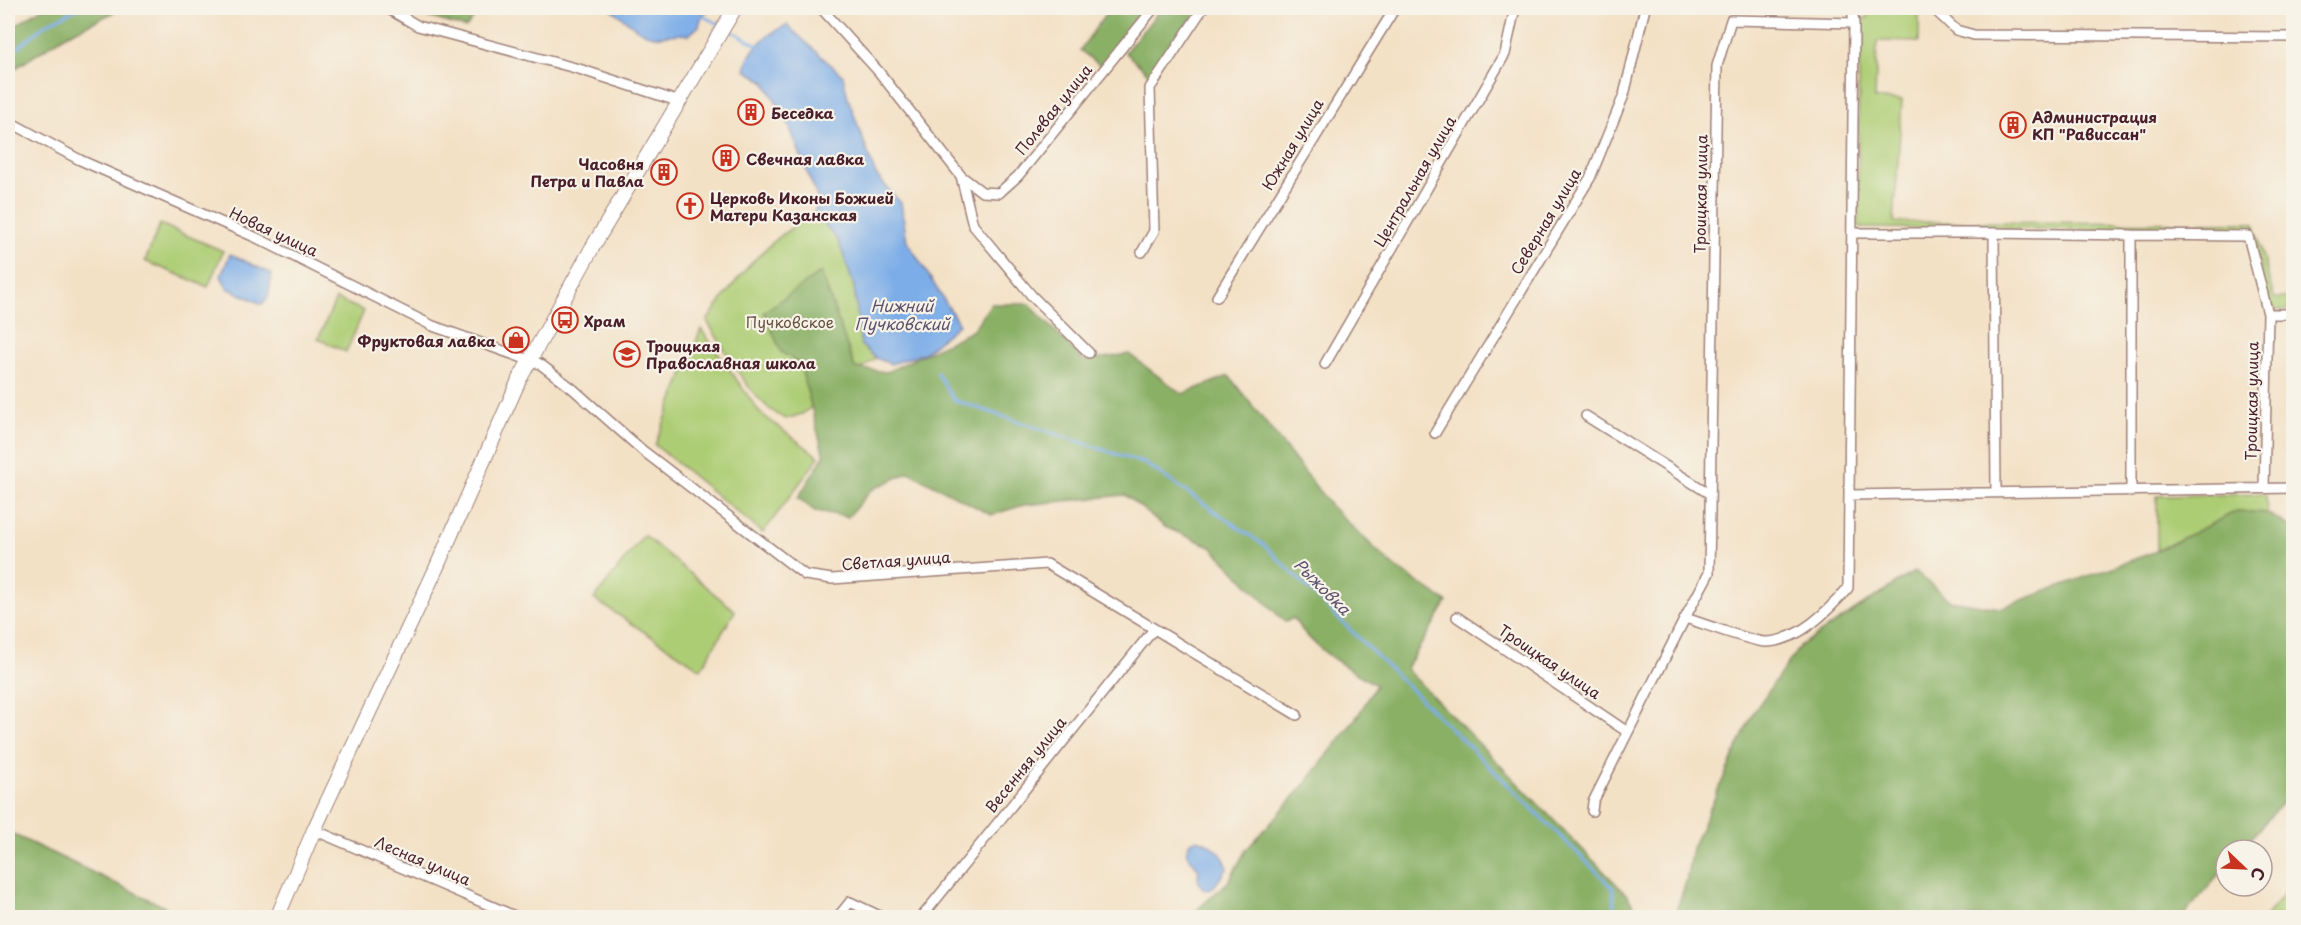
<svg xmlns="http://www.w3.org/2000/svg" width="2301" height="925" font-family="'Playpen Sans',sans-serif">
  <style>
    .green { fill: #adcd75; stroke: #7c7650; stroke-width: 1.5 }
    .forest { fill: #8ab066; stroke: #6a6848; stroke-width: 1.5 }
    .water { fill: #7dade8; stroke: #64668a; stroke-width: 1.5 }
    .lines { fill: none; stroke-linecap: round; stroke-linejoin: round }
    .stream { stroke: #7dade8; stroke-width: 3 }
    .street-casing { stroke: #9e8078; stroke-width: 12 }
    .secondary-casing { stroke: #9e8078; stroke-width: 16 }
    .street { stroke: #fff; stroke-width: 9 }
    .secondary { stroke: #fff; stroke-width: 14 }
    .labels { text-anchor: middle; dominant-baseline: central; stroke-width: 4.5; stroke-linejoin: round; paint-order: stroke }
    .street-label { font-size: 15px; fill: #4a1f2b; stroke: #f7f3e8 }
    .poi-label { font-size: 15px; font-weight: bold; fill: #4a1f2b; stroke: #f7f3e8; text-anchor: start }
    .park-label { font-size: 15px; fill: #685341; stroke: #f7f3e8 }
    .water-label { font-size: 16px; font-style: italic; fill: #5c516d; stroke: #f7f3e8 }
  </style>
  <rect width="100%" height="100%" fill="#f7f3e8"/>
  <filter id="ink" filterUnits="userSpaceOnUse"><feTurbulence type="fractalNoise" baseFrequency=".0167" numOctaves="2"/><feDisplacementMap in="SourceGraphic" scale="12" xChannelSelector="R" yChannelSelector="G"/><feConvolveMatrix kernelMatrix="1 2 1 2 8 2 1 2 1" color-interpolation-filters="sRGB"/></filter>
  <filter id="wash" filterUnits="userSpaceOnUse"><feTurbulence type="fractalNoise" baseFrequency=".008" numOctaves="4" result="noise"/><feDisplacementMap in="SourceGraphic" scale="24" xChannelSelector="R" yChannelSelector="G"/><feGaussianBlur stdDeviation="1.35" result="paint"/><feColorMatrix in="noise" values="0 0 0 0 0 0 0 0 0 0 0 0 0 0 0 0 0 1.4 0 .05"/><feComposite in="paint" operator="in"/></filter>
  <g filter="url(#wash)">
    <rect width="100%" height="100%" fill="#f3e1c6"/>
    <path class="green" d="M 1859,8 L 1919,8 L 1919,42 L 1877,41 L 1875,99 L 1902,100 L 1894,222 L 2254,223 L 2274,298 L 2293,298 L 2293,310 L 2277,311 L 2269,304 L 2251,230 L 1862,228 L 1858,224 L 1859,18 L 1868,18 L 1868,10 Z
      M 815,212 L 839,242 L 854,286 L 861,345 L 876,358 L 802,414 L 786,419 C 751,404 727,352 707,321 C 741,272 763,244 815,212 Z
      M 160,224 L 223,251 L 208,287 L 145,261 Z
      M 336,299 L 364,311 L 346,352 L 318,339 Z
      M 701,329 L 760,413 L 819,457 L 763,533 L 655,445 Z
      M 2266,494 L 2267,513 L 2237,511 L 2157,551 L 2157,496 Z
      M 644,535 L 735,611 L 701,669 L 594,599 Z
      M 2293,883 L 2293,917 L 2265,917 Z"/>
    <path class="forest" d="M 42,8 L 123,8 L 66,35 L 8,73 L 8,31 Z
      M 411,8 L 481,8 L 466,28 L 418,14 Z
      M 1110,8 L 1141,8 L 1147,12 L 1102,67 L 1080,50 Z
      M 1162,8 L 1197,8 L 1195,15 L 1151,76 L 1125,52 Z
      M 821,272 L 855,368 L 887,372 L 972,331 L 991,304 L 1029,304 L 1084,361 L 1129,354 L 1182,394 L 1229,376 L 1331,506 L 1392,565 L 1447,602 L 1406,669 L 1627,895 L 1640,917 L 1189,917 L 1228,882 L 1246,850 L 1303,787 L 1359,714 L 1376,685 C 1344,666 1314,650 1293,618 L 1285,622 L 1210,546 L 1165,527 L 1125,495 L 1024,505 L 991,515 L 909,472 L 871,490 L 848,517 L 815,511 L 798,498 L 824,456 L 800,364 L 781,352 L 764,312 Z
      M 2237,511 L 2267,513 L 2293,528 L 2293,790 L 2241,850 L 2226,850 L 2226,867 L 2182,917 L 1674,917 L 1686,882 L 1692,848 L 1753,713 L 1800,646 L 1915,571 L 1949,600 L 2000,608 L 2157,551 Z
      M 8,832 L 186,917 L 8,917 Z"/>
    <path class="water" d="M 610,8 L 712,8 L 702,15 L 699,26 L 689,35 C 678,33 671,35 660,36 C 642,38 624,18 610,8 Z
      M 787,25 L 843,76 L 848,98 L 876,175 L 901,203 L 907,241 L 959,324 L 924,353 L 891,364 L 876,358 L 861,345 L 854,286 L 839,242 L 815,212 L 817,197 L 786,118 L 764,81 L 745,70 C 748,49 768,33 787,25 Z
      M 230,254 L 272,274 L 268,298 L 262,304 L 227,288 L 221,276 Z
      M 1198,839 C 1211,844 1226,854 1227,869 L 1212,889 L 1205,890 C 1198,884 1197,879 1199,870 L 1186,852 L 1190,842 Z"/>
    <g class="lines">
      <path class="stream" d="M 698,14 L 719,24
        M 728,29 L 761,47
        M 8,56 L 46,24 L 79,8
        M 937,373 L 954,400 L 1146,464 L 1264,545 L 1613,888 L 1614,918"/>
    </g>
  </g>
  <g filter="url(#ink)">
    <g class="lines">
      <g class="street-casing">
        <path id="street" d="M 387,8 L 418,26 L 579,69 L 677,101
          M 821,8 L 879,72 L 961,176 L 973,225 L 1032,296 L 1089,353
          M 1852,8 L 1854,23
          M 1933,8 L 1956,30 L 1974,35 L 2294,37
          M 1731,20 L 1854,23 L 1848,588 C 1828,611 1798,642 1765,642 C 1749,641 1702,623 1685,618 L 1709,573 L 1717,66 Z
          M 8,121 L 80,160 L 257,238 L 433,326 L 540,364 L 573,389 L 642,450 L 805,575 L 832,579 L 1047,564 L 1297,715
          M 961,176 L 982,192 L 999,193 L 1018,176 L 1154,8
          M 1854,233 L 1994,233
          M 1142,252 L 1154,231 L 1150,88 L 1203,8
          M 1217,297 L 1395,8
          M 2268,314 L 2294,314
          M 1325,364 L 1505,54 L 1515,8
          M 1586,416 L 1710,494
          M 1435,433 L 1590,178 L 1624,95 L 1645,8
          M 1996,491 L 1994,233 L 2131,235
          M 2131,492 L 2131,235 L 2248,236 L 2268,314 L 2264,488
          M 1849,495 L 2294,488
          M 1457,617 L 1626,731
          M 1592,811 L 1593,802 L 1685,618
          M 314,830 L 519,918
          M 837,918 L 850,902 L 884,918
          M 921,918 L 1154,629"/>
      </g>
      <g class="secondary-casing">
        <path id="secondary" d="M 277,918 L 314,830 L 435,571 L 519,380 L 592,248 L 735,8"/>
      </g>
      <use href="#street" class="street"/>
      <use href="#secondary" class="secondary"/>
    </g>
  </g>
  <defs>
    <g id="building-ring" transform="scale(1.35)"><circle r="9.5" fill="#f7f3e8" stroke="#c8321e" stroke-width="1.5"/><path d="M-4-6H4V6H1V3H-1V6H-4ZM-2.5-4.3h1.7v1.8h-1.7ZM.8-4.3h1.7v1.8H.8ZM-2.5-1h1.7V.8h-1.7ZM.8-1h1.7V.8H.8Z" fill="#c8321e"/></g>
    <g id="church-ring" transform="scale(1.35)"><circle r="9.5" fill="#f7f3e8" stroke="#c8321e" stroke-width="1.5"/><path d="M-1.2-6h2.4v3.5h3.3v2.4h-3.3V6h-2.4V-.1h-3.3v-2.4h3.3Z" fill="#c8321e"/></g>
    <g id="bus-ring" transform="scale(1.35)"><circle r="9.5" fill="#f7f3e8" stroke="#c8321e" stroke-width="1.5"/><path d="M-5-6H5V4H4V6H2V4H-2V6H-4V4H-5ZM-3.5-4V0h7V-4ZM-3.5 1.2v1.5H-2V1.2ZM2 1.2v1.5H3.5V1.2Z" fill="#c8321e"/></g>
    <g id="shop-ring" transform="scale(1.35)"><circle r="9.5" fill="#f7f3e8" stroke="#c8321e" stroke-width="1.5"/><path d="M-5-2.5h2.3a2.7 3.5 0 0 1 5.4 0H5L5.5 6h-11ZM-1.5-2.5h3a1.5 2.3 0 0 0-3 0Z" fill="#c8321e"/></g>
    <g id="school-ring" transform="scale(1.35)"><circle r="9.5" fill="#f7f3e8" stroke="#c8321e" stroke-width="1.5"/><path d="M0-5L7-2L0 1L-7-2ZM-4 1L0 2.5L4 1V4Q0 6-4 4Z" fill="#c8321e"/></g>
  </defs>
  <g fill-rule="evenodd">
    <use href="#building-ring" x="751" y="112"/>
    <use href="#building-ring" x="2013" y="125"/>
    <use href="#building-ring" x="726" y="158"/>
    <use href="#building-ring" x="664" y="172"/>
    <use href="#church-ring" x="690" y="206"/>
    <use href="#bus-ring" x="565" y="320"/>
    <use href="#shop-ring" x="516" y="340"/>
    <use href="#school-ring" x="627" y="354"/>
  </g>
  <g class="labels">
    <g class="street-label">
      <text transform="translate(1053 109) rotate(-51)">Полевая улица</text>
      <text transform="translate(1292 144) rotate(-59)">Южная улица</text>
      <text transform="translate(1414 181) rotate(-60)">Центральная улица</text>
      <text transform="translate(1700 194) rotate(-89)">Троицкая улица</text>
      <text transform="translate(1545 221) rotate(-59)">Северная улица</text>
      <text transform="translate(274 231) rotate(25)">Новая улица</text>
      <text transform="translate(2251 401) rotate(-89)">Троицкая улица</text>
      <text transform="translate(896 560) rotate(-4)">Светлая улица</text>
      <text transform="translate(1550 661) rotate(34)">Троицкая улица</text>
      <text transform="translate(1025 764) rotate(-51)">Весенняя улица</text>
      <text transform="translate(423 860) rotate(23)">Лесная улица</text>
    </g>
    <g class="poi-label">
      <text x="771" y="112">Беседка</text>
      <text x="2032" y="116">Администрация<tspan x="2032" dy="17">КП "Рависсан"</tspan></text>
      <text x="746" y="158">Свечная лавка</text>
      <text x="644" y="163" text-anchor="end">Часовня<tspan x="644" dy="17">Петра и Павла</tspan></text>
      <text x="710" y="197">Церковь Иконы Божией<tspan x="710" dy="17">Матери Казанская</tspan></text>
      <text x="584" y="320">Храм</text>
      <text x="496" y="340" text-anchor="end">Фруктовая лавка</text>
      <text x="646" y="345">Троицкая<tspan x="646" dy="17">Православная школа</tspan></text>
    </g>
    <g class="park-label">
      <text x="790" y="321">Пучковское</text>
    </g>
    <g class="water-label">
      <text x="902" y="305">Нижний<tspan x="902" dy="18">Пучковский</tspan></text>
      <text transform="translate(1323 586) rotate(45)">Рыжовка</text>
    </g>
  </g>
  <rect width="2301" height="925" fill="none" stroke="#f7f3e8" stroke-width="30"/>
  <g transform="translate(2244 868) rotate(113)"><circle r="28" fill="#f7f3e8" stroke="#b29e9c" stroke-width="1.5"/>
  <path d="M0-4.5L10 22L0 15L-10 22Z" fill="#c8321e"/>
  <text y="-9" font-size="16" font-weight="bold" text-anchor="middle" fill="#4a1f2b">С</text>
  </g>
</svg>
